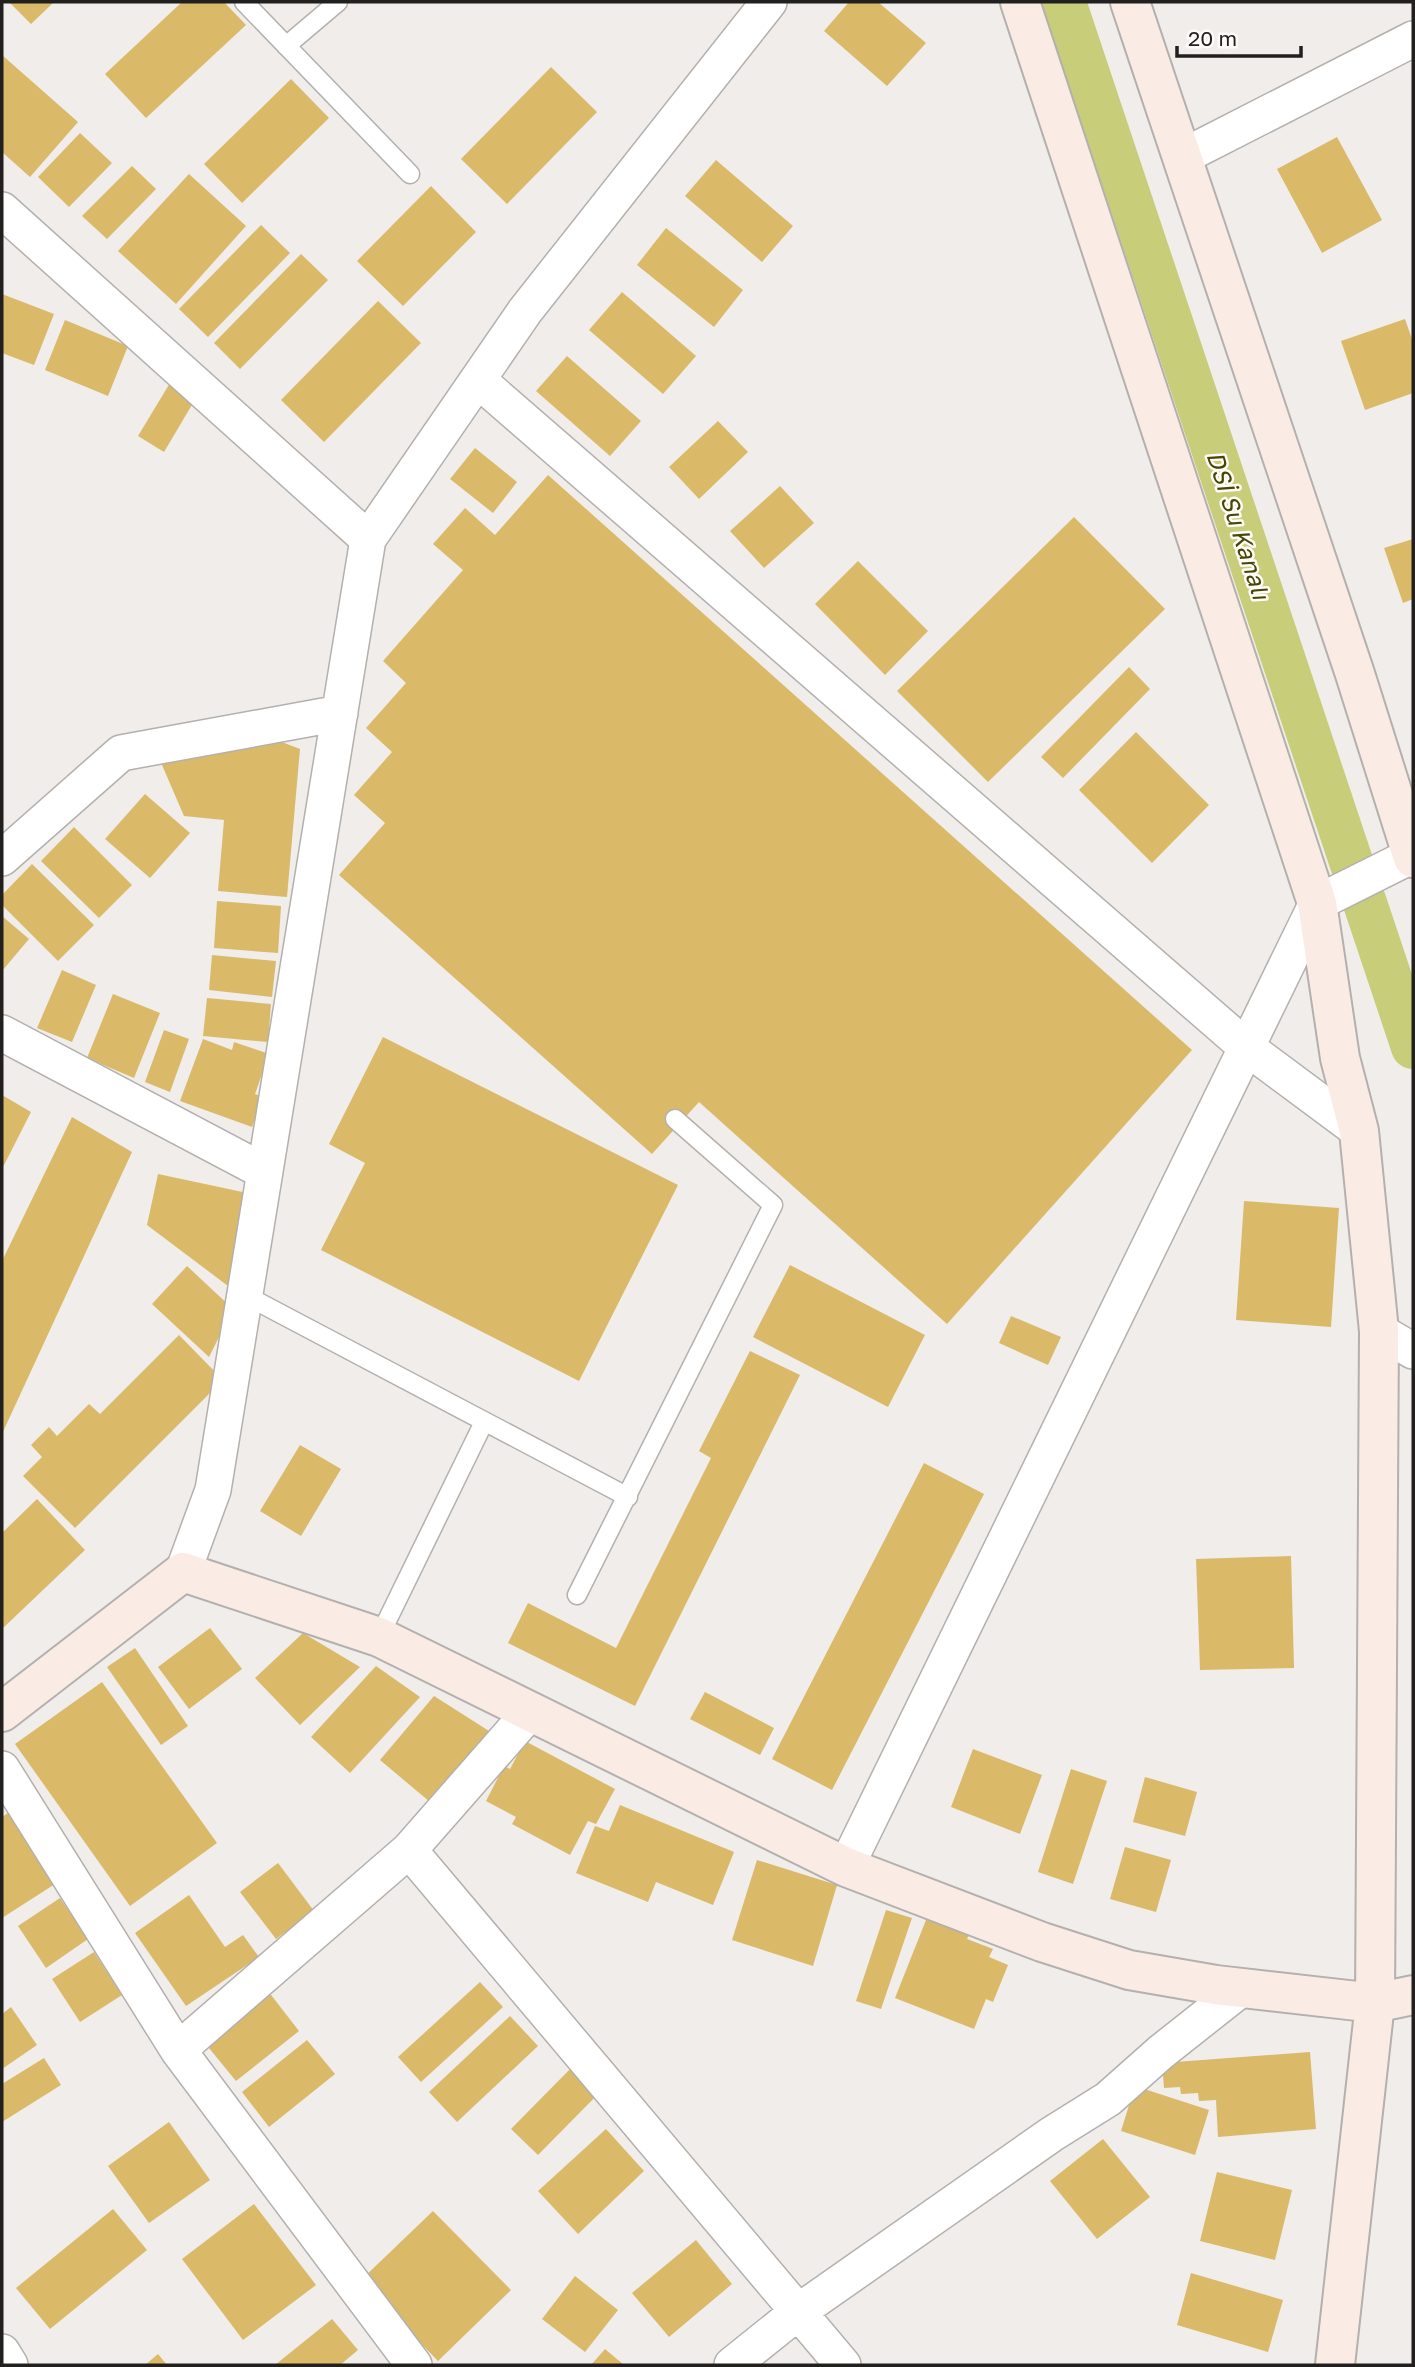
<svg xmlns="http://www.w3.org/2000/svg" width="1415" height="2367" font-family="'Golos Text',sans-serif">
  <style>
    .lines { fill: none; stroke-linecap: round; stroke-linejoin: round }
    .canal { stroke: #c8cd7a; stroke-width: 44 }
    .building { fill: #dab969 }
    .lane-casing { stroke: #b3b0ad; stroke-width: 21 }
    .street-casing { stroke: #b3b0ad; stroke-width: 38 }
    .secondary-casing { stroke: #b3b0ad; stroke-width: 42 }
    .lane { stroke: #fff; stroke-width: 18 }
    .street { stroke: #fff; stroke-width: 35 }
    .secondary { stroke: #fbebe5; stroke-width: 38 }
    .labels { text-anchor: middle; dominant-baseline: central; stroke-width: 5; stroke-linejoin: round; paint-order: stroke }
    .water-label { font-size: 24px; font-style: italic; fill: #454704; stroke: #fefaf7 }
  </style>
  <rect width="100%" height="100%" fill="#f0edea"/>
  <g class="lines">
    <path class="canal" d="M 1064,2 L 1413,1047"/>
  </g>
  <path class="building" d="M 9,2 L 54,2 L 31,24 Z
    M 182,2 L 224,2 L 246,25 L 146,118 L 105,74 Z
    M 849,2 L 878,2 L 926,43 L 887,86 L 824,31 Z
    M 2,55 L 78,122 L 30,177 L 2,152 Z
    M 551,67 L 597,112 L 507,204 L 461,159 Z
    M 291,79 L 329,118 L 242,203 L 204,164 Z
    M 80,133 L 112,163 L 69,207 L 38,177 Z
    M 1337,137 L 1382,220 L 1322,253 L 1277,169 Z
    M 716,160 L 793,226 L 762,262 L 685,196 Z
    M 132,166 L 156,189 L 107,239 L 82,216 Z
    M 189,174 L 246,226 L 176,304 L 118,251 Z
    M 431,186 L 476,232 L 403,306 L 357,261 Z
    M 261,225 L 290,253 L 208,337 L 179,309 Z
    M 666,228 L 743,290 L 714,327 L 637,265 Z
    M 301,254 L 328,280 L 240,369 L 214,343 Z
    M 622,292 L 696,356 L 663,394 L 589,330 Z
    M 2,294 L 54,314 L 34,365 L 2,353 Z
    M 378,301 L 421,343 L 324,442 L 281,400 Z
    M 1405,319 L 1413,342 L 1413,393 L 1365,410 L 1341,341 Z
    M 65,320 L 128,346 L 108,396 L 45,370 Z
    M 567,356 L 641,421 L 610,456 L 536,391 Z
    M 170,383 L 196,398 L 164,452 L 138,436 Z
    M 718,421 L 748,452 L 699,499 L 669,467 Z
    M 475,448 L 517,482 L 493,513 L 450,479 Z
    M 548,475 L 1192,1050 L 947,1324 L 699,1102 L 652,1154 L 339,875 L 385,823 L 354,795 L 392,752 L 366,728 L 406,683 L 383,661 L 463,570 L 433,544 L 465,508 L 495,535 Z
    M 780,486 L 814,523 L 764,568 L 730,531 Z
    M 1074,517 L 1165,609 L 988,782 L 897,691 Z
    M 1413,539 L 1413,599 L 1403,603 L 1384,548 Z
    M 858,561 L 928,631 L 885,675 L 815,604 Z
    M 1129,667 L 1150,689 L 1063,778 L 1041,757 Z
    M 1136,732 L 1209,805 L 1152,863 L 1079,790 Z
    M 261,734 L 300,749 L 287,897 L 218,891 L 224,820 L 184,816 L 159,758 Z
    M 145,794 L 190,833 L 150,878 L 105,839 Z
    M 74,827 L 132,885 L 99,918 L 41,861 Z
    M 32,864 L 94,925 L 58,961 L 2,905 L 2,895 Z
    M 217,901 L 281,906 L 278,953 L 214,948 Z
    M 2,916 L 29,939 L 2,971 Z
    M 212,955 L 276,961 L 272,997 L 209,990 Z
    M 62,970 L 96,985 L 72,1042 L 37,1028 Z
    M 113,994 L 160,1013 L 134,1078 L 87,1058 Z
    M 207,998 L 271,1004 L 268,1042 L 203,1036 Z
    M 164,1030 L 189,1039 L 170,1092 L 145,1082 Z
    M 383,1037 L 678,1185 L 579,1381 L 321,1250 L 365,1163 L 329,1144 Z
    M 203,1039 L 232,1050 L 234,1042 L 269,1054 L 255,1094 L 263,1097 L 252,1127 L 180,1101 Z
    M 2,1095 L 31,1112 L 2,1169 Z
    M 72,1117 L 132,1152 L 2,1434 L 2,1261 Z
    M 158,1174 L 252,1194 L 232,1289 L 147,1225 Z
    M 1244,1201 L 1339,1208 L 1331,1327 L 1236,1320 Z
    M 790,1265 L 925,1335 L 888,1407 L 753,1337 Z
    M 187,1266 L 233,1309 L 209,1357 L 152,1304 Z
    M 1011,1316 L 1061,1337 L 1048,1365 L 999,1343 Z
    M 179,1335 L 223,1380 L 75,1528 L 23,1476 L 42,1457 L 31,1445 L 49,1427 L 57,1436 L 89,1404 L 100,1414 Z
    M 750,1351 L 800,1375 L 635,1706 L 508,1643 L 528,1603 L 616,1648 L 711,1458 L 699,1451 Z
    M 300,1445 L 341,1469 L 301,1536 L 260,1511 Z
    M 924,1463 L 984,1494 L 832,1790 L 772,1759 Z
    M 37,1499 L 85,1550 L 2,1629 L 2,1533 Z
    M 1291,1556 L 1294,1668 L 1200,1670 L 1196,1559 Z
    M 210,1628 L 242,1669 L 189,1709 L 158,1667 Z
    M 303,1633 L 360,1667 L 300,1725 L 255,1678 Z
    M 135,1648 L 188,1726 L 161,1745 L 107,1667 Z
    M 376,1666 L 420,1697 L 350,1773 L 311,1737 Z
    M 102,1682 L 217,1843 L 130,1906 L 15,1744 Z
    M 705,1692 L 774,1728 L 760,1755 L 690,1719 Z
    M 434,1696 L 489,1731 L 430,1802 L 380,1760 Z
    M 525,1741 L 615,1789 L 596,1824 L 588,1821 L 570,1855 L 512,1824 L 516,1817 L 486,1801 L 504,1766 L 510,1769 Z
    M 973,1749 L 1042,1775 L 1020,1834 L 951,1807 Z
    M 1071,1769 L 1107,1781 L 1073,1884 L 1038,1872 Z
    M 1145,1777 L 1197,1792 L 1185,1836 L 1133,1822 Z
    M 620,1805 L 734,1852 L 713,1905 L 656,1882 L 648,1902 L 576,1873 L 595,1826 L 609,1831 Z
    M 8,1813 L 55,1884 L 2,1918 L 2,1817 Z
    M 1125,1847 L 1171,1860 L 1156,1912 L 1110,1899 Z
    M 757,1860 L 837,1885 L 813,1966 L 732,1940 Z
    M 278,1863 L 314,1911 L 276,1939 L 240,1892 Z
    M 189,1895 L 225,1947 L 243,1935 L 259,1957 L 186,2006 L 135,1933 Z
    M 60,1898 L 88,1939 L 46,1968 L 18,1926 Z
    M 886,1910 L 912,1918 L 881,2009 L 856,2001 Z
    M 928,1915 L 971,1931 L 967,1939 L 993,1949 L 989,1957 L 1008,1965 L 993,2002 L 986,1999 L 974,2029 L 895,1998 Z
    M 94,1952 L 122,1995 L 80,2022 L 52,1979 Z
    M 480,1982 L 503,2007 L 421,2082 L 398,2057 Z
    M 268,1991 L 299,2031 L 236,2081 L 204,2042 Z
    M 11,2007 L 37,2045 L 2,2069 L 2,2014 Z
    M 510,2016 L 538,2046 L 457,2122 L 429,2092 Z
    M 307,2040 L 335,2074 L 269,2127 L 242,2092 Z
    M 1310,2052 L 1316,2129 L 1218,2137 L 1216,2100 L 1199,2101 L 1198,2093 L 1181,2094 L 1180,2087 L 1164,2088 L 1162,2063 Z
    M 44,2058 L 61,2085 L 2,2122 L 2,2084 Z
    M 577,2062 L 604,2088 L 538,2155 L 511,2129 Z
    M 1135,2086 L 1209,2110 L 1195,2155 L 1121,2131 Z
    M 169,2122 L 210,2180 L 149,2223 L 108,2166 Z
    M 606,2129 L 644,2171 L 578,2234 L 538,2191 Z
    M 1103,2139 L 1150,2197 L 1097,2239 L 1050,2181 Z
    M 1217,2172 L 1292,2190 L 1275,2260 L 1200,2241 Z
    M 254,2204 L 316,2285 L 243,2340 L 182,2259 Z
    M 113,2209 L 147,2250 L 50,2329 L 16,2288 Z
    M 433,2211 L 511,2290 L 438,2361 L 360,2281 Z
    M 696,2240 L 732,2284 L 669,2337 L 632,2293 Z
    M 1191,2273 L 1283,2300 L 1268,2352 L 1177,2325 Z
    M 575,2276 L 618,2310 L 585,2352 L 542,2319 Z
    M 332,2319 L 358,2350 L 340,2365 L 275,2365 Z
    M 605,2349 L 624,2365 L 591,2365 Z
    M 158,2354 L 167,2365 L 145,2365 Z"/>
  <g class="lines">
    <g class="lane-casing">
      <path id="lane" d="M 244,2 L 410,174
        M 286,46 L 338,2
        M 245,1295 L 628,1497
        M 577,1595 L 773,1205 L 675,1119
        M 379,1637 L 484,1422"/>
    </g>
    <g class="street-casing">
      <path id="street" d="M 1182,157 L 1413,39
        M 2,210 L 368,539
        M 478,380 L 1246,1047 L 1359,1131
        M 2,858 L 121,753 L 340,713
        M 2,1033 L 265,1172
        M 1379,1331 L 1413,1351
        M 183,1572 L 213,1490 L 368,539 L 525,311 L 769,2
        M 2,1769 L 178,2050 L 414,2365
        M 409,1850 L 843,2365
        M 846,1867 L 1317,903 L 1413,855
        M 178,2050 L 409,1850 L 530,1712
        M 2,2352 L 10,2365
        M 732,2365 L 798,2312 L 1052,2134 L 1108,2099 L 1161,2052 L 1242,1988"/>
    </g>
    <g class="secondary-casing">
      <path id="secondary" d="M 1020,2 L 1317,903 L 1340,1058 L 1359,1131 L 1379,1331 L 1375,2003 L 1335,2365
        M 1130,2 L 1355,674 L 1413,858
        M 2,1712 L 183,1572 L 379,1637 L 846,1867 L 1042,1942 L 1129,1970 L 1216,1985 L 1375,2003 L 1413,1995"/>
    </g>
    <use href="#lane" class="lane"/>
    <use href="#street" class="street"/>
    <use href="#secondary" class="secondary"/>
  </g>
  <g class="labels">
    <g class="water-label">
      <text transform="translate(1239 525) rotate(72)">DSİ Su Kanalı</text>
    </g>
  </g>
  <rect width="1415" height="2367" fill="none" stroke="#21201f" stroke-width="7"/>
  <path d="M1177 46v10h124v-10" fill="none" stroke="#21201f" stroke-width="3.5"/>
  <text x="1188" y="46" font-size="21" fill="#21201f" stroke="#fefaf7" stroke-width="5" paint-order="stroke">20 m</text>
</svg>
